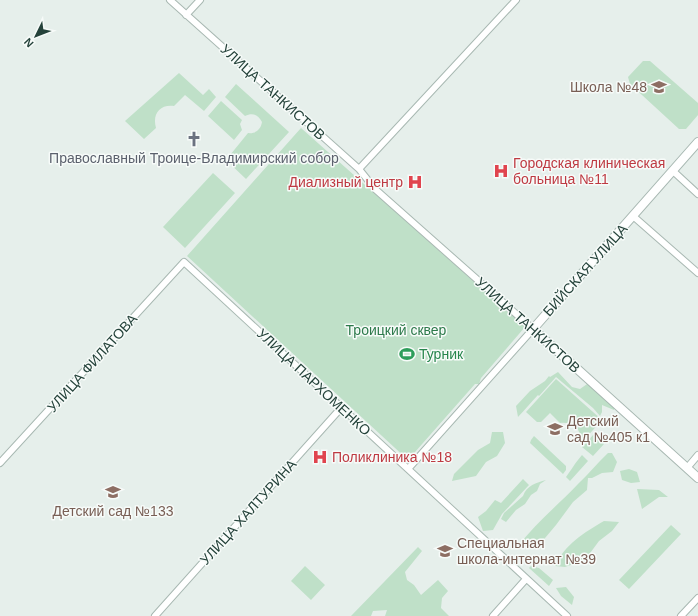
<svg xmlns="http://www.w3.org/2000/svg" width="698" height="616" font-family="Helvetica,sans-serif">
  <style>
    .green { fill: #bfe0c8 }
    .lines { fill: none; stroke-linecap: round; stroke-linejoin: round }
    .minor-casing { stroke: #a8b8b2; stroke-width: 8 }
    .tertiary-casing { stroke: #a8b8b2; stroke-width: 10 }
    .minor { stroke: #fff; stroke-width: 6 }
    .tertiary { stroke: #fff; stroke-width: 8 }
    .labels { text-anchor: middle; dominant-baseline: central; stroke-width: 3; stroke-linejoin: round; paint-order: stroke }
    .education-label { font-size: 14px; fill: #785e54; stroke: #f7fbf9; text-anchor: start }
    .street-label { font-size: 14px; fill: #24423a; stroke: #f7fbf9 }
    .worship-label { font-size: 14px; fill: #5b616d; stroke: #f7fbf9 }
    .health-label { font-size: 14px; fill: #be3a42; stroke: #f7fbf9; text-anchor: start }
    .park-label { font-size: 14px; fill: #2d7a4b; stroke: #f7fbf9 }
    .leisure-label { font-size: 14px; fill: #27864d; stroke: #f7fbf9; text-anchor: start }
  </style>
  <rect width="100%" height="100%" fill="#e6efeb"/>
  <path class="green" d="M 643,61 L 650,61 L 698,103 L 698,115 L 686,129 L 679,129 L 630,84 L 628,77 Z
    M 179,73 L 203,95 L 209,89 L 216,97 L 204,111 L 185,95 L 174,106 C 160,104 152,114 156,128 L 144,139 L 125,121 Z
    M 236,84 L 289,132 L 246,179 L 226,160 L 248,133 C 256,134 261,129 262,122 C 258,115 253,112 245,116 L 225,97 Z
    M 221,101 L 242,120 L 240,124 L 242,130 L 234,140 L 208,116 Z
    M 301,128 L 525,327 L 481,378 L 479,384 L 475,384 L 408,460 L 187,256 Z
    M 213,173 L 235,193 L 185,248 L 163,227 Z
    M 558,372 L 572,387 L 580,389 L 590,382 L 614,405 L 614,410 L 602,405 L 602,412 L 600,416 L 593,408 L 556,377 L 539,396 L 538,395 C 531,402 525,410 518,417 L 516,406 L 530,391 L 545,381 L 549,376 L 550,377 Z
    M 556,379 L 602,420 L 584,440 L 580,436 C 579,425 569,422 560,423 L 550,413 L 541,422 L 537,422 L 526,412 Z
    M 492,432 L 503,432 L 505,443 L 497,456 L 486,462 L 476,476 L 452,481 L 454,474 L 478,450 L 490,443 Z
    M 594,434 L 604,444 L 593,456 L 582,447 Z
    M 534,436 L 566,466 L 566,470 L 563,474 L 530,443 L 531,440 Z
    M 608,453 L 612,453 L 617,462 L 613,472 L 602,473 L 592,478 L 588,478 L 587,490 L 573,502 L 556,525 L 540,544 L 518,546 C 536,523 558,505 578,484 C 589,474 597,463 608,453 Z
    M 582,455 L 588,461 L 570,481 L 566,477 C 572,469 575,463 582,455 Z
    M 629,469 L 637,472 L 640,482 L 631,483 L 622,480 L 620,471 Z
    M 523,479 L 529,485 L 502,514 L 493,530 L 483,531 L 478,517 L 486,511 L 495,500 L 501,503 Z
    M 546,480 L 540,484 L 537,491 L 531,495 L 525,504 L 516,510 L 506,522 L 501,519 L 504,513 L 523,496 C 527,485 536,483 546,480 Z
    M 637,489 L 659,490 L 668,497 L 659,497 L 642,509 Z
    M 604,521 L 619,522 L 612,531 L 599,541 L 585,560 L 565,567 L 555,566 C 564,545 585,532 604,521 Z
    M 671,525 L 681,534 L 629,589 L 619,580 Z
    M 418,547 L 422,551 L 405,572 L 407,580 L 414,585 L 421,595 L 438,580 L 448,591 L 442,598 L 441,608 L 449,616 L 385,616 L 387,610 L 373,611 L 371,616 L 351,616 Z
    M 305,566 L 325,585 L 311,600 L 291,581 Z
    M 531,566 L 539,568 L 553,580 L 549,586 L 529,568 Z
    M 566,587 L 574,597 L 572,605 L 561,596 L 556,588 Z"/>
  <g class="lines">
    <g class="minor-casing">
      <path id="minor" d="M 170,0 L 359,169 L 375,189 L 533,329 L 408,469
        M 186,15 L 200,0
        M 359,169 L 516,0
        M 673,171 L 698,194
        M 633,216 L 698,273
        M 0,463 L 184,262 L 567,616
        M 687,468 L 698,455
        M 155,616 L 341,408
        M 493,616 L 526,579
        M 681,616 L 698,598"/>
    </g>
    <g class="tertiary-casing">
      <path id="tertiary" d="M 698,142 L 533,329 L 698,478"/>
    </g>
    <use href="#minor" class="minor"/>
    <use href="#tertiary" class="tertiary"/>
  </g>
  <defs>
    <g id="school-bare" transform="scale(1.2)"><path d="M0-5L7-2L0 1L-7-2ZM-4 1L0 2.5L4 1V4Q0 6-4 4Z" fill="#8d6e63" stroke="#f7fbf9" stroke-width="2.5" paint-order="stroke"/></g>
    <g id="church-bare" transform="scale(1.2)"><path d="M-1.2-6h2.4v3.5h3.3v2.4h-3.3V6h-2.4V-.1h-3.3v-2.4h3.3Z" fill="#6b7280" stroke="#f7fbf9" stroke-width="2.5" paint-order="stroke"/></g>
    <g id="hospital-bare" transform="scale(1.2)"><path d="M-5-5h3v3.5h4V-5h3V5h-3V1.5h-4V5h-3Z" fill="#e0444e" stroke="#f7fbf9" stroke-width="2.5" paint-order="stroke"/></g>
    <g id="stadium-bare" transform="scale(1.2)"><path d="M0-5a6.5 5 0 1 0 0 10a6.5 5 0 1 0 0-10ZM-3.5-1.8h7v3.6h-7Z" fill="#2e9e5b" stroke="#f7fbf9" stroke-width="2.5" paint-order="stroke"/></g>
  </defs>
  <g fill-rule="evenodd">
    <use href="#school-bare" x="659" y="87"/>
    <use href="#church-bare" x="194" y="139"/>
    <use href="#hospital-bare" x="501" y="171"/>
    <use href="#hospital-bare" x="415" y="182"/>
    <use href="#stadium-bare" x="407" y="354"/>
    <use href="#school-bare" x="555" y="429"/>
    <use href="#hospital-bare" x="320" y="457"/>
    <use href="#school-bare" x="113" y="492"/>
    <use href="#school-bare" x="445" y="551"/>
  </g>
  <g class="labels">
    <g class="education-label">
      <text x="647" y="87" text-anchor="end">Школа №48</text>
      <text x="567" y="421">Детский<tspan x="567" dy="16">сад №405 к1</tspan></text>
      <text x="113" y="511" text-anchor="middle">Детский сад №133</text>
      <text x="457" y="543">Специальная<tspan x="457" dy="16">школа-интернат №39</tspan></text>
    </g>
    <g class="street-label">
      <text transform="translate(273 92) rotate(42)">УЛИЦА ТАНКИСТОВ</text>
      <text transform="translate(585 270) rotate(-48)">БИЙСКАЯ УЛИЦА</text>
      <text transform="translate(528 325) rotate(42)">УЛИЦА ТАНКИСТОВ</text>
      <text transform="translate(92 363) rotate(-48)">УЛИЦА ФИЛАТОВА</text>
      <text transform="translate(314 382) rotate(43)">УЛИЦА ПАРХОМЕНКО</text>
      <text transform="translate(248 512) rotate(-48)">УЛИЦА ХАЛТУРИНА</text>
    </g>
    <g class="worship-label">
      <text x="194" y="158">Православный Троице-Владимирский собор</text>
    </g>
    <g class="health-label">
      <text x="513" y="163">Городская клиническая<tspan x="513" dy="16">больница №11</tspan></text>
      <text x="403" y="182" text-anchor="end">Диализный центр</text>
      <text x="332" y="457">Поликлиника №18</text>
    </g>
    <g class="park-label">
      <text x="396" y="330">Троицкий сквер</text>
    </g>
    <g class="leisure-label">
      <text x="419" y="354">Турник</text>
    </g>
  </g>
  <g transform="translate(36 36) rotate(227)" stroke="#f7fbf9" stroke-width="3" paint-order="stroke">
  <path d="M0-3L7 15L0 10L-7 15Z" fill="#24423a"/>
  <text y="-6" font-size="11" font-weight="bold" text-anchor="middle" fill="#24423a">N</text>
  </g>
</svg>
